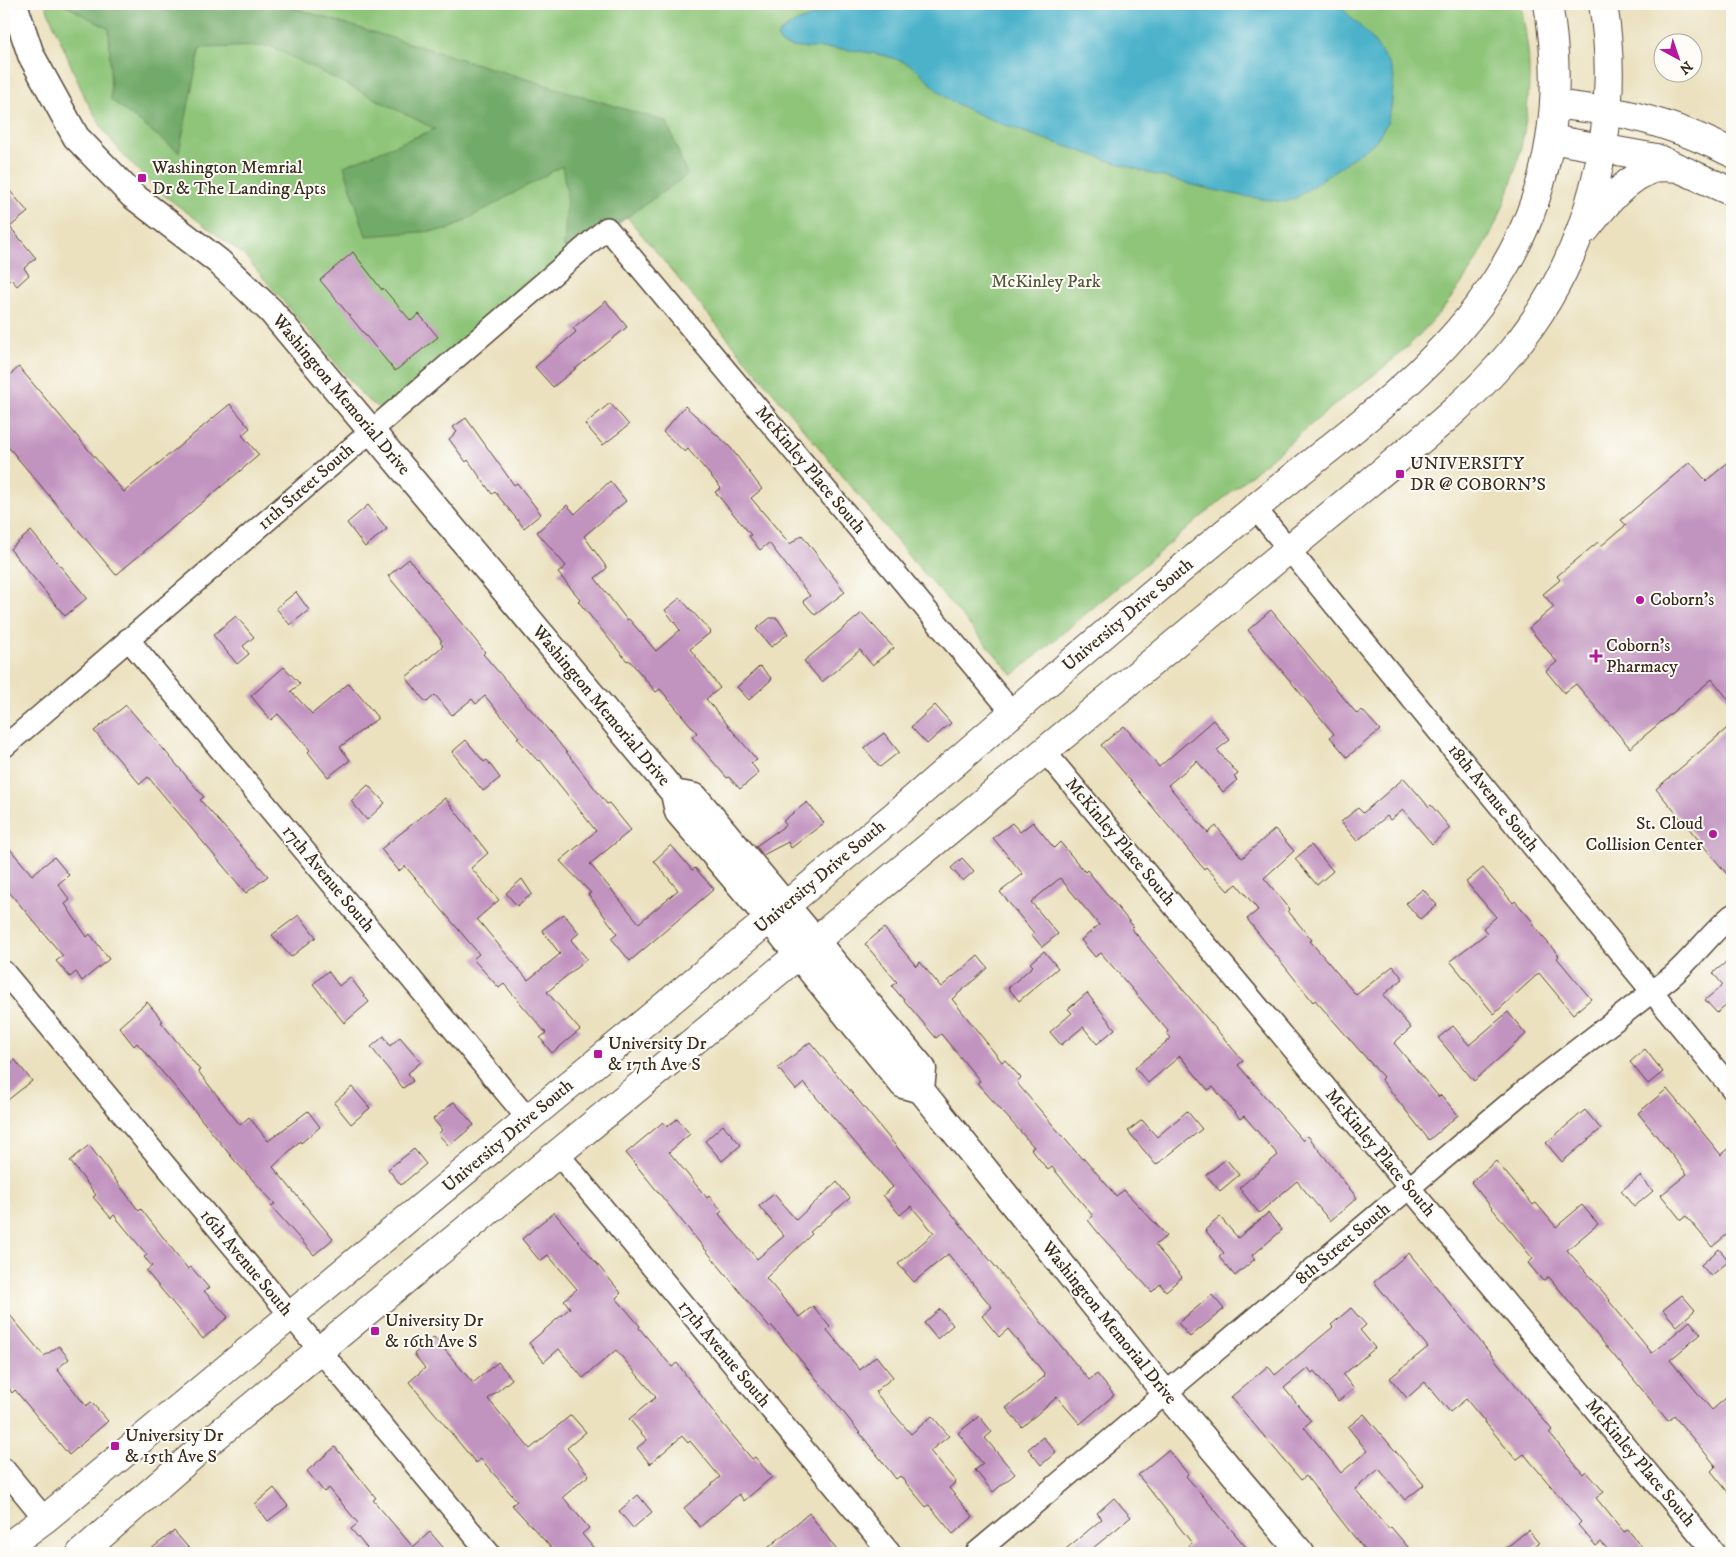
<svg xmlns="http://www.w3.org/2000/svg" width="1736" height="1557" font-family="'IM FELL DW Pica',serif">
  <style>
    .green { fill: #8ec579; stroke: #64784c }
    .forest { fill: #72aa69; stroke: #566a44 }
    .water { fill: #4bb2ca; stroke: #436e74 }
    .building { fill: #c193bf }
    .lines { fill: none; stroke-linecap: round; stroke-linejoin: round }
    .minor-casing { stroke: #554536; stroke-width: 24 }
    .tertiary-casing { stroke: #554536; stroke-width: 29 }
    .secondary-casing { stroke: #554536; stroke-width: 30 }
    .minor { stroke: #fff; stroke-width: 21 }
    .tertiary { stroke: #fff; stroke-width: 26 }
    .secondary { stroke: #fff; stroke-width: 28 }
    .poi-dot { fill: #b5179e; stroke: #fdfcf7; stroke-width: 2 }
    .labels { text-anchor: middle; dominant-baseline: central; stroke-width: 4; stroke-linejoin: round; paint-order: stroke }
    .poi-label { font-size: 18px; fill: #3b2a1e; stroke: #fdfcf7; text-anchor: start }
    .park-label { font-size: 18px; fill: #545839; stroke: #fdfcf7 }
    .street-label { font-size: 18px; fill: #3b2a1e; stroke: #fdfcf7 }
  </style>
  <rect width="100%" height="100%" fill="#fdfcf7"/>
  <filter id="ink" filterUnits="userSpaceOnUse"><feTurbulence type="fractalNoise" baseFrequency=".02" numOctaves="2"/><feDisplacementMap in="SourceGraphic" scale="10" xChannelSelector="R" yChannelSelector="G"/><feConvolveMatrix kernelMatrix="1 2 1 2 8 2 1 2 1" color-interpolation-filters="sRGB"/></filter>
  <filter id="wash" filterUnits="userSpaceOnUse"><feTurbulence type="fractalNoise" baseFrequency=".0096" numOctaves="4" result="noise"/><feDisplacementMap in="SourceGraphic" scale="20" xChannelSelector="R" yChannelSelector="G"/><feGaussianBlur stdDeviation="1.12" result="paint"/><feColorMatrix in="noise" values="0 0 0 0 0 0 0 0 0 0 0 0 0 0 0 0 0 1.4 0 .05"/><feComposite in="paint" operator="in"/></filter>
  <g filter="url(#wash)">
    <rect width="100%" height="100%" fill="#ebe1bf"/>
    <path class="green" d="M 45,4 L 1521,4 C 1525,29 1530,54 1529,79 C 1527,174 1487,264 1422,332 C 1397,359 1367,380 1338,402 L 1013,675 L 910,557 L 627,217 L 389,406 L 379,408 L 365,398 L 244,255 L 157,190 L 125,157 L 104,131 L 84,96 Z"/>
    <path class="forest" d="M 63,4 L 281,4 L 667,122 L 687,175 L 627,217 L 564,248 L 567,193 L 562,166 L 448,230 L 366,236 L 344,166 L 435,129 L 270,46 L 200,48 L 179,152 L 111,100 L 109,29 Z"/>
    <path class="water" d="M 863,4 L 1338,4 L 1370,36 L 1389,64 L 1394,76 L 1391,108 L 1387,123 L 1375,142 L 1296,198 L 1285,202 C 1210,194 1137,170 1065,146 C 1027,133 988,121 953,102 C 934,92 924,70 904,62 C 879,52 848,49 822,48 C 807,48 795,49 781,44 L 777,36 C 791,17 839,10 863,4 Z"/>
    <g id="blocks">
      <path class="building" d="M 4,184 L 28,212 L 10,227 L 36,258 L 24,268 L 29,275 L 17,286 L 11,279 L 4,285 Z
        M 353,252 L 382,290 L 383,288 L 411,321 L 419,314 L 438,337 L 395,371 L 320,280 Z
        M 606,301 L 627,327 L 553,387 L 535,367 L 576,332 L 573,328 Z
        M 19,367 L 124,492 L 230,404 L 250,428 L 242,435 L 259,455 L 116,575 L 4,442 L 4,380 Z
        M 610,403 L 629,425 L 603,445 L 585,424 Z
        M 685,406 L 730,447 L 762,489 L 751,498 L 790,544 L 802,535 L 845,592 L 815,615 L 803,601 L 810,596 L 769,543 L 760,550 L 749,536 L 751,535 L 715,492 L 721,488 L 688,449 L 685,452 L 663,432 Z
        M 466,418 L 514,485 L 517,483 L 541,514 L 524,528 L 495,492 L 492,494 L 468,460 L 466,462 L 449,439 L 457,432 L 453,427 Z
        M 1732,459 L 1732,704 L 1712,679 L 1630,748 L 1576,684 L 1564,693 L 1546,671 L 1557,662 L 1529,628 L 1554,607 L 1543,594 L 1560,580 L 1557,576 L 1598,542 L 1601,546 L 1626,525 L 1621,520 L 1690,462 L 1706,481 Z
        M 610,481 L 626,501 L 584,536 L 607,568 L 595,578 L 627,620 L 629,619 L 656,651 L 680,630 L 665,610 L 680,598 L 711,632 L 690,649 L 720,688 L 706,699 L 757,760 L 751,763 L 759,773 L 740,789 L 729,777 L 727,778 L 692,737 L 697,733 L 660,689 L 656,692 L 629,660 L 627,661 L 578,601 L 580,599 L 558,573 L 566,566 L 537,532 L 567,505 L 575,514 Z
        M 368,505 L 387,529 L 365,547 L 347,523 Z
        M 31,531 L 87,598 L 65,616 L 10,549 Z
        M 409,559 L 485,652 L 483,654 L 556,739 L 607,804 L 609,803 L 631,830 L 590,864 L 639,923 L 678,890 L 654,861 L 671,845 L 692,870 L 695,868 L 714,889 L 630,961 L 611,938 L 617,933 L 588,894 L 591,893 L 560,861 L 596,831 L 540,760 L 538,761 L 517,738 L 519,737 L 485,696 L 476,704 L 472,699 L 452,715 L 435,695 L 427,702 L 423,699 L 406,677 L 443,646 L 440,642 L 442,641 L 388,576 Z
        M 296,592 L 309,610 L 290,625 L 276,608 Z
        M 1271,610 L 1357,714 L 1362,710 L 1380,730 L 1347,757 L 1330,737 L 1334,734 L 1248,630 Z
        M 862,613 L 894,648 L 872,665 L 860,650 L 822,682 L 804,661 Z
        M 236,616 L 254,637 L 243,646 L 249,654 L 237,664 L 213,635 Z
        M 770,618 L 777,618 L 788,634 L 771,647 L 756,629 Z
        M 760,666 L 772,679 L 749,700 L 737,687 Z
        M 284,667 L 300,684 L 291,691 L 312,714 L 349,683 L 378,718 L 340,747 L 350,760 L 328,777 L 308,752 L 310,750 L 278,714 L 271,720 L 251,696 Z
        M 126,705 L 204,797 L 200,800 L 268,876 L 246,893 L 148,777 L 140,784 L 94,731 Z
        M 935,705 L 951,723 L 927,744 L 911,727 Z
        M 1213,720 L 1230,740 L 1217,750 L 1238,774 L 1234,777 L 1237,780 L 1223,792 L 1197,761 L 1168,785 L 1208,833 L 1216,826 L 1242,858 L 1275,829 L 1294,851 L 1264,878 L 1290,909 L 1288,911 L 1312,940 L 1310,941 L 1356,995 L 1393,966 L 1403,979 L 1383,995 L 1411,1028 L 1394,1043 L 1439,1097 L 1441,1095 L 1458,1115 L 1429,1140 L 1381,1079 L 1383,1077 L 1315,1000 L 1313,1002 L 1247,919 L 1258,910 L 1237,884 L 1228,891 L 1206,867 L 1204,869 L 1101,745 L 1124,726 L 1159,767 Z
        M 1732,724 L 1732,880 L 1656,789 Z
        M 884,733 L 899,752 L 880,767 L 864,748 Z
        M 466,740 L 484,762 L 487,760 L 500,778 L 483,791 L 452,752 Z
        M 1404,778 L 1429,807 L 1431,805 L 1450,828 L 1432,844 L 1403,810 L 1390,820 L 1387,816 L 1357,841 L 1341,822 L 1358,808 L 1363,813 Z
        M 368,785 L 385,803 L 367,820 L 351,801 Z
        M 445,798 L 488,853 L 471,868 L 499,900 L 477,919 L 528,980 L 560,954 L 542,930 L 564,914 L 579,933 L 571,940 L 587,959 L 547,992 L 580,1030 L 552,1053 L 540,1038 L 546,1033 L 504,984 L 499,988 L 473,959 L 479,954 L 426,891 L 405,866 L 399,871 L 381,849 Z
        M 807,802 L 824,823 L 791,848 L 788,842 L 763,855 L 756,846 L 786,825 L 783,821 Z
        M 1033,822 L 1054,848 L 1060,842 L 1085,872 L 1087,870 L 1133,926 L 1131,928 L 1243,1061 L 1238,1065 L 1303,1141 L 1308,1136 L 1357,1198 L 1330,1221 L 1297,1181 L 1259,1213 L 1239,1188 L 1278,1155 L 1244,1116 L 1240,1119 L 1213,1087 L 1208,1090 L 1180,1056 L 1148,1083 L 1135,1068 L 1171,1038 L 1167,1033 L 1168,1031 L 1101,953 L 1095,957 L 1081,940 L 1099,925 L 1060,878 L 1031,902 L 1058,934 L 1042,947 L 1032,935 L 1034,933 L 1000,892 L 1023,874 L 993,838 L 1012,823 L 1020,832 Z
        M 4,842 L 32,875 L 54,857 L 69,875 L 58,884 L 70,900 L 65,904 L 87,937 L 90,934 L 109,959 L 82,981 L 76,972 L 70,977 L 56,961 L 63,956 L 4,886 Z
        M 1311,845 L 1333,871 L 1317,885 L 1295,859 Z
        M 962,858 L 974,871 L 963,881 L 951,868 Z
        M 1483,868 L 1513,903 L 1515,901 L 1534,923 L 1532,924 L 1559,956 L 1557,958 L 1591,999 L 1573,1014 L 1539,973 L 1494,1014 L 1450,961 L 1487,933 L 1483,928 L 1496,917 L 1466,882 Z
        M 522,879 L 532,894 L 517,906 L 506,893 Z
        M 1423,889 L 1437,905 L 1420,919 L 1406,903 Z
        M 299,915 L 316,937 L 291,957 L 272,935 Z
        M 884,928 L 916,966 L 920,962 L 941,987 L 978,956 L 988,968 L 952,999 L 1002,1062 L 1005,1060 L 1021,1078 L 1016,1082 L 1082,1159 L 1084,1158 L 1116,1196 L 1124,1190 L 1167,1236 L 1155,1245 L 1182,1277 L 1166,1291 L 1160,1284 L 1152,1292 L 1100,1235 L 1088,1220 L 1093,1216 L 1052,1167 L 1048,1170 L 1031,1149 L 1034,1147 L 977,1083 L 980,1081 L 941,1034 L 936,1038 L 892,986 L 897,982 L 865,944 Z
        M 1044,951 L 1058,968 L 1019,1001 L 1008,988 L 1033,966 L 1030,963 Z
        M 1732,957 L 1732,1001 L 1717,1013 L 1705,1000 L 1723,985 L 1713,973 Z
        M 328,971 L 339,986 L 350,977 L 369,1002 L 344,1023 L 313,984 Z
        M 1087,993 L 1115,1029 L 1097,1044 L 1083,1027 L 1061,1045 L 1050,1032 L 1072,1013 L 1068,1009 Z
        M 147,1002 L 163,1021 L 161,1022 L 200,1070 L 198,1071 L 240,1125 L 249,1117 L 268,1141 L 308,1111 L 320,1127 L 301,1143 L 300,1141 L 273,1167 L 333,1239 L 314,1255 L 271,1206 L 275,1204 L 235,1161 L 176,1088 L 137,1043 L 134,1046 L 119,1027 Z
        M 1508,1012 L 1526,1034 L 1474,1081 L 1438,1038 L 1453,1026 L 1469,1045 Z
        M 384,1036 L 390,1046 L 400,1037 L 421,1062 L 408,1073 L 413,1081 L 403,1088 L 371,1047 Z
        M 810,1042 L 1089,1380 L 1097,1374 L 1114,1395 L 1080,1424 L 1057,1397 L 1022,1427 L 1006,1408 L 1045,1376 L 1044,1373 L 1008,1329 L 999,1337 L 982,1316 L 992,1307 L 948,1254 L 914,1282 L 898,1264 L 934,1233 L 911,1206 L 900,1215 L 883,1195 L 893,1187 L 804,1083 L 796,1090 L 778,1068 Z
        M 1645,1049 L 1663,1072 L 1648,1084 L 1630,1062 Z
        M 15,1060 L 32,1081 L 4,1103 L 4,1069 Z
        M 352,1087 L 370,1108 L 351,1124 L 334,1103 Z
        M 1667,1089 L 1721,1155 L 1732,1146 L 1732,1230 L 1712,1247 L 1686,1216 L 1681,1220 L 1661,1195 L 1687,1174 L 1638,1113 Z
        M 454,1102 L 474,1125 L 449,1146 L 438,1134 L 442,1130 L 433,1119 Z
        M 1585,1110 L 1601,1129 L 1562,1162 L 1546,1143 Z
        M 1187,1111 L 1202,1129 L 1156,1165 L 1128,1131 L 1142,1120 L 1157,1137 Z
        M 677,1119 L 690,1134 L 669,1152 L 707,1198 L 709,1196 L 722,1211 L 719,1214 L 757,1259 L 784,1236 L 759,1206 L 774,1194 L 796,1220 L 837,1182 L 850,1198 L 810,1232 L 812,1234 L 766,1278 L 799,1317 L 813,1306 L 830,1327 L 827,1330 L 860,1370 L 876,1356 L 893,1377 L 875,1392 L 911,1434 L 932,1416 L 949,1436 L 930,1451 L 956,1482 L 949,1488 L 973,1517 L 953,1534 L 929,1505 L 926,1507 L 900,1476 L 896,1479 L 830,1395 L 771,1325 L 769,1327 L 626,1153 L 663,1122 L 667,1127 Z
        M 723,1125 L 741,1145 L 722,1161 L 705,1141 Z
        M 89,1145 L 139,1211 L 141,1209 L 188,1269 L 191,1267 L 209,1288 L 204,1291 L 228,1317 L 203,1339 L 146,1271 L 152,1266 L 144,1257 L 147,1255 L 114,1215 L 111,1218 L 93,1197 L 96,1195 L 70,1161 Z
        M 414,1149 L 426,1164 L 401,1185 L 388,1169 Z
        M 1226,1159 L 1239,1175 L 1220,1191 L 1206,1175 Z
        M 1496,1161 L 1533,1205 L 1536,1203 L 1556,1227 L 1582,1205 L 1598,1224 L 1567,1250 L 1610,1300 L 1609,1301 L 1652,1353 L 1690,1321 L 1701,1334 L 1670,1360 L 1712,1410 L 1732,1393 L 1732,1497 L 1711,1471 L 1716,1466 L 1674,1416 L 1668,1421 L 1549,1277 L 1543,1281 L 1528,1263 L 1533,1259 L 1471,1182 Z
        M 1640,1176 L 1653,1191 L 1634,1207 L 1621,1191 Z
        M 554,1212 L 621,1293 L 616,1298 L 640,1326 L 639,1328 L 672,1367 L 677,1363 L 718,1418 L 752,1459 L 755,1457 L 772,1477 L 744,1501 L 739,1494 L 700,1527 L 684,1508 L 720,1477 L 690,1441 L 688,1443 L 682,1436 L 650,1464 L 637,1448 L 647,1440 L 629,1419 L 656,1397 L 616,1350 L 583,1378 L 559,1349 L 544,1362 L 529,1343 L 570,1308 L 564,1300 L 577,1289 L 548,1255 L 540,1261 L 522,1239 Z
        M 1268,1213 L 1282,1230 L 1252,1256 L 1255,1259 L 1235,1276 L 1219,1257 L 1224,1253 L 1205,1230 L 1220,1217 L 1238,1238 Z
        M 1719,1249 L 1729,1261 L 1711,1276 L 1701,1265 Z
        M 1409,1253 L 1552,1430 L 1549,1433 L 1583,1474 L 1586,1471 L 1604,1492 L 1596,1498 L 1624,1532 L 1628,1530 L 1647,1553 L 1611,1553 L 1601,1542 L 1596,1546 L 1578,1525 L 1581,1522 L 1524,1454 L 1516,1460 L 1466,1399 L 1450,1412 L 1425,1382 L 1407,1398 L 1390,1378 L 1428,1347 L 1374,1282 Z
        M 1212,1295 L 1224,1309 L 1190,1337 L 1178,1323 Z
        M 1682,1295 L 1695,1310 L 1677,1326 L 1663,1310 Z
        M 4,1308 L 44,1356 L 59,1346 L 69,1359 L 57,1369 L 86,1406 L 91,1402 L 108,1421 L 69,1455 L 15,1390 L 12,1393 L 4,1381 Z
        M 1351,1308 L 1366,1325 L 1360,1330 L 1375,1348 L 1343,1375 L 1354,1389 L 1338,1401 L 1314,1371 L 1312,1373 L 1308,1368 L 1284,1388 L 1311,1421 L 1304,1427 L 1341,1473 L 1367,1451 L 1348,1427 L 1364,1414 L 1424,1485 L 1405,1500 L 1379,1469 L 1355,1489 L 1389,1529 L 1391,1527 L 1413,1553 L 1367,1553 L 1306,1476 L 1301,1480 L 1231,1397 L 1268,1366 L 1275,1375 L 1333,1327 L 1331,1325 Z
        M 940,1309 L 953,1325 L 937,1339 L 924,1323 Z
        M 434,1337 L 473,1383 L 498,1362 L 512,1379 L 488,1399 L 530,1449 L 571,1415 L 586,1432 L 567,1448 L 589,1475 L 563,1497 L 589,1528 L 582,1534 L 598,1553 L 556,1553 L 512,1505 L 517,1501 L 481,1459 L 476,1463 L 409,1382 L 425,1368 L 414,1354 Z
        M 979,1416 L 992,1432 L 985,1438 L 1015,1474 L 993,1492 L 975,1470 L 983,1464 L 958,1433 Z
        M 1043,1437 L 1056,1452 L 1041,1465 L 1028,1449 Z
        M 335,1447 L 376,1498 L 373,1500 L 413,1547 L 430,1532 L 448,1553 L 371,1553 L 351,1529 L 358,1523 L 329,1488 L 324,1492 L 307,1471 Z
        M 1168,1450 L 1188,1474 L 1186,1476 L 1251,1553 L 1180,1553 L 1192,1543 L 1138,1475 Z
        M 274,1488 L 288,1506 L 268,1521 L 255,1504 Z
        M 638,1495 L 652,1512 L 633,1528 L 619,1511 Z
        M 1114,1498 L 1131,1517 L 1087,1553 L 1061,1553 L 1102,1519 L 1097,1513 Z
        M 809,1513 L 839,1553 L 762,1553 Z
        M 1528,1530 L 1539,1543 L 1526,1553 L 1500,1553 Z
        M 174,1531 L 193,1553 L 146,1553 Z"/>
    </g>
  </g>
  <g filter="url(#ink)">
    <use href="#blocks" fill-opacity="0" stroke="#554536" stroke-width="1"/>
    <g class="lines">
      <g class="minor-casing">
        <path id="minor" d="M 1255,508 L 1732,1089
          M 128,639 L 528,1119
          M 4,747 L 607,228 L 1012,712
          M 1045,752 L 1715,1553
          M 4,972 L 489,1553
          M 558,1154 L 890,1553
          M 4,1469 L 45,1519
          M 976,1553 L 1524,1091 L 1671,977 C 1693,958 1710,934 1732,915"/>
      </g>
      <g class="tertiary-casing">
        <path id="tertiary" d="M 14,4 L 31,55 L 76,137 L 132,195 L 218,261 L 271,311 L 674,793 L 678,812 L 769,919 L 903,1085 L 921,1090 L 1153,1378 L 1301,1553
          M 674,793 L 695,797 L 923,1069 L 921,1090"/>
      </g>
      <g class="secondary-casing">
        <path id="secondary" d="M 1556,104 C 1578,108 1602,109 1624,114 C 1661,122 1698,136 1732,153
          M 1551,139 L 1656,158 L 1732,192
          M 1586,229 C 1604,206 1627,176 1656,168 C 1664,166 1672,168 1679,168
          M 4,1549 L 45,1519 L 895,815 C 1014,711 1133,608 1255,508 C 1344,434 1448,366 1506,264 C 1552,185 1564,93 1548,4
          M 81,1553 L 198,1451 L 1369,483 C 1418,442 1470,402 1511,352 C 1589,258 1623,125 1603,4"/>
      </g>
      <use href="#minor" class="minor"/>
      <use href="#tertiary" class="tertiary"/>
      <use href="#secondary" class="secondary"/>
    </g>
  </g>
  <g class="poi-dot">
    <rect x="137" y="173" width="10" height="10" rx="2.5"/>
    <rect x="1395" y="469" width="10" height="10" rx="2.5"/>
    <circle cx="1640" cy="600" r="5"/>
    <path d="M1593.5 648.5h5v5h5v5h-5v5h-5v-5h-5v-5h5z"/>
    <circle cx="1713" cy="834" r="5"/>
    <rect x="593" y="1049" width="10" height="10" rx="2.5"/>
    <rect x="370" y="1326" width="10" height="10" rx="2.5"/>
    <rect x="110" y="1441" width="10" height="10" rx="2.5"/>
  </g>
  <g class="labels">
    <g class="poi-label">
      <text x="152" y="168">Washington Memrial<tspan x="152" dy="21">Dr &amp; The Landing Apts</tspan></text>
      <text x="1410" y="464">UNIVERSITY<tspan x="1410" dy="21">DR @ COBORN'S</tspan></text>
      <text x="1650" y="600">Coborn's</text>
      <text x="1606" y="646">Coborn's<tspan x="1606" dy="21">Pharmacy</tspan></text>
      <text x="1703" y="824" text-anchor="end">St. Cloud<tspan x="1703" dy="21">Collision Center</tspan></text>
      <text x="608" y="1044">University Dr<tspan x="608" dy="21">&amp; 17th Ave S</tspan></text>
      <text x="385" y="1321">University Dr<tspan x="385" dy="21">&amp; 16th Ave S</tspan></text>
      <text x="125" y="1436">University Dr<tspan x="125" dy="21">&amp; 15th Ave S</tspan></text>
    </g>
    <g class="park-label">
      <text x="1046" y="282">McKinley Park</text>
    </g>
    <g class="street-label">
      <text transform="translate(341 395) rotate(50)">Washington Memorial Drive</text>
      <text transform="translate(810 470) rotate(50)">McKinley Place South</text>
      <text transform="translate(306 487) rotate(-41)">11th Street South</text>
      <text transform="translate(1128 615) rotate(-40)">University Drive South</text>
      <text transform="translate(601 706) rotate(50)">Washington Memorial Drive</text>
      <text transform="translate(1493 798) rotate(51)">18th Avenue South</text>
      <text transform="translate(1120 842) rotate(50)">McKinley Place South</text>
      <text transform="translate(820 877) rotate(-40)">University Drive South</text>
      <text transform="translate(328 879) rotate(50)">17th Avenue South</text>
      <text transform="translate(508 1136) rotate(-40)">University Drive South</text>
      <text transform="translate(1380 1153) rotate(50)">McKinley Place South</text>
      <text transform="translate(1343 1244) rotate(-40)">8th Street South</text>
      <text transform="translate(246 1263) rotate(50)">16th Avenue South</text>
      <text transform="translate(1109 1323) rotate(51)">Washington Memorial Drive</text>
      <text transform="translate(724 1354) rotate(50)">17th Avenue South</text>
      <text transform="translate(1640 1463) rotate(50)">McKinley Place South</text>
    </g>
  </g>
  <rect width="1736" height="1557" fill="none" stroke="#fdfcf7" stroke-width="20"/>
  <g transform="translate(1678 58) rotate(140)"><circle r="24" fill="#fdfcf7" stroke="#afa8a0"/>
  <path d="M0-4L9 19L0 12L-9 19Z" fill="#b5179e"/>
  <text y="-8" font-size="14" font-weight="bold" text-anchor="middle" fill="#3b2a1e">N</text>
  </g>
</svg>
